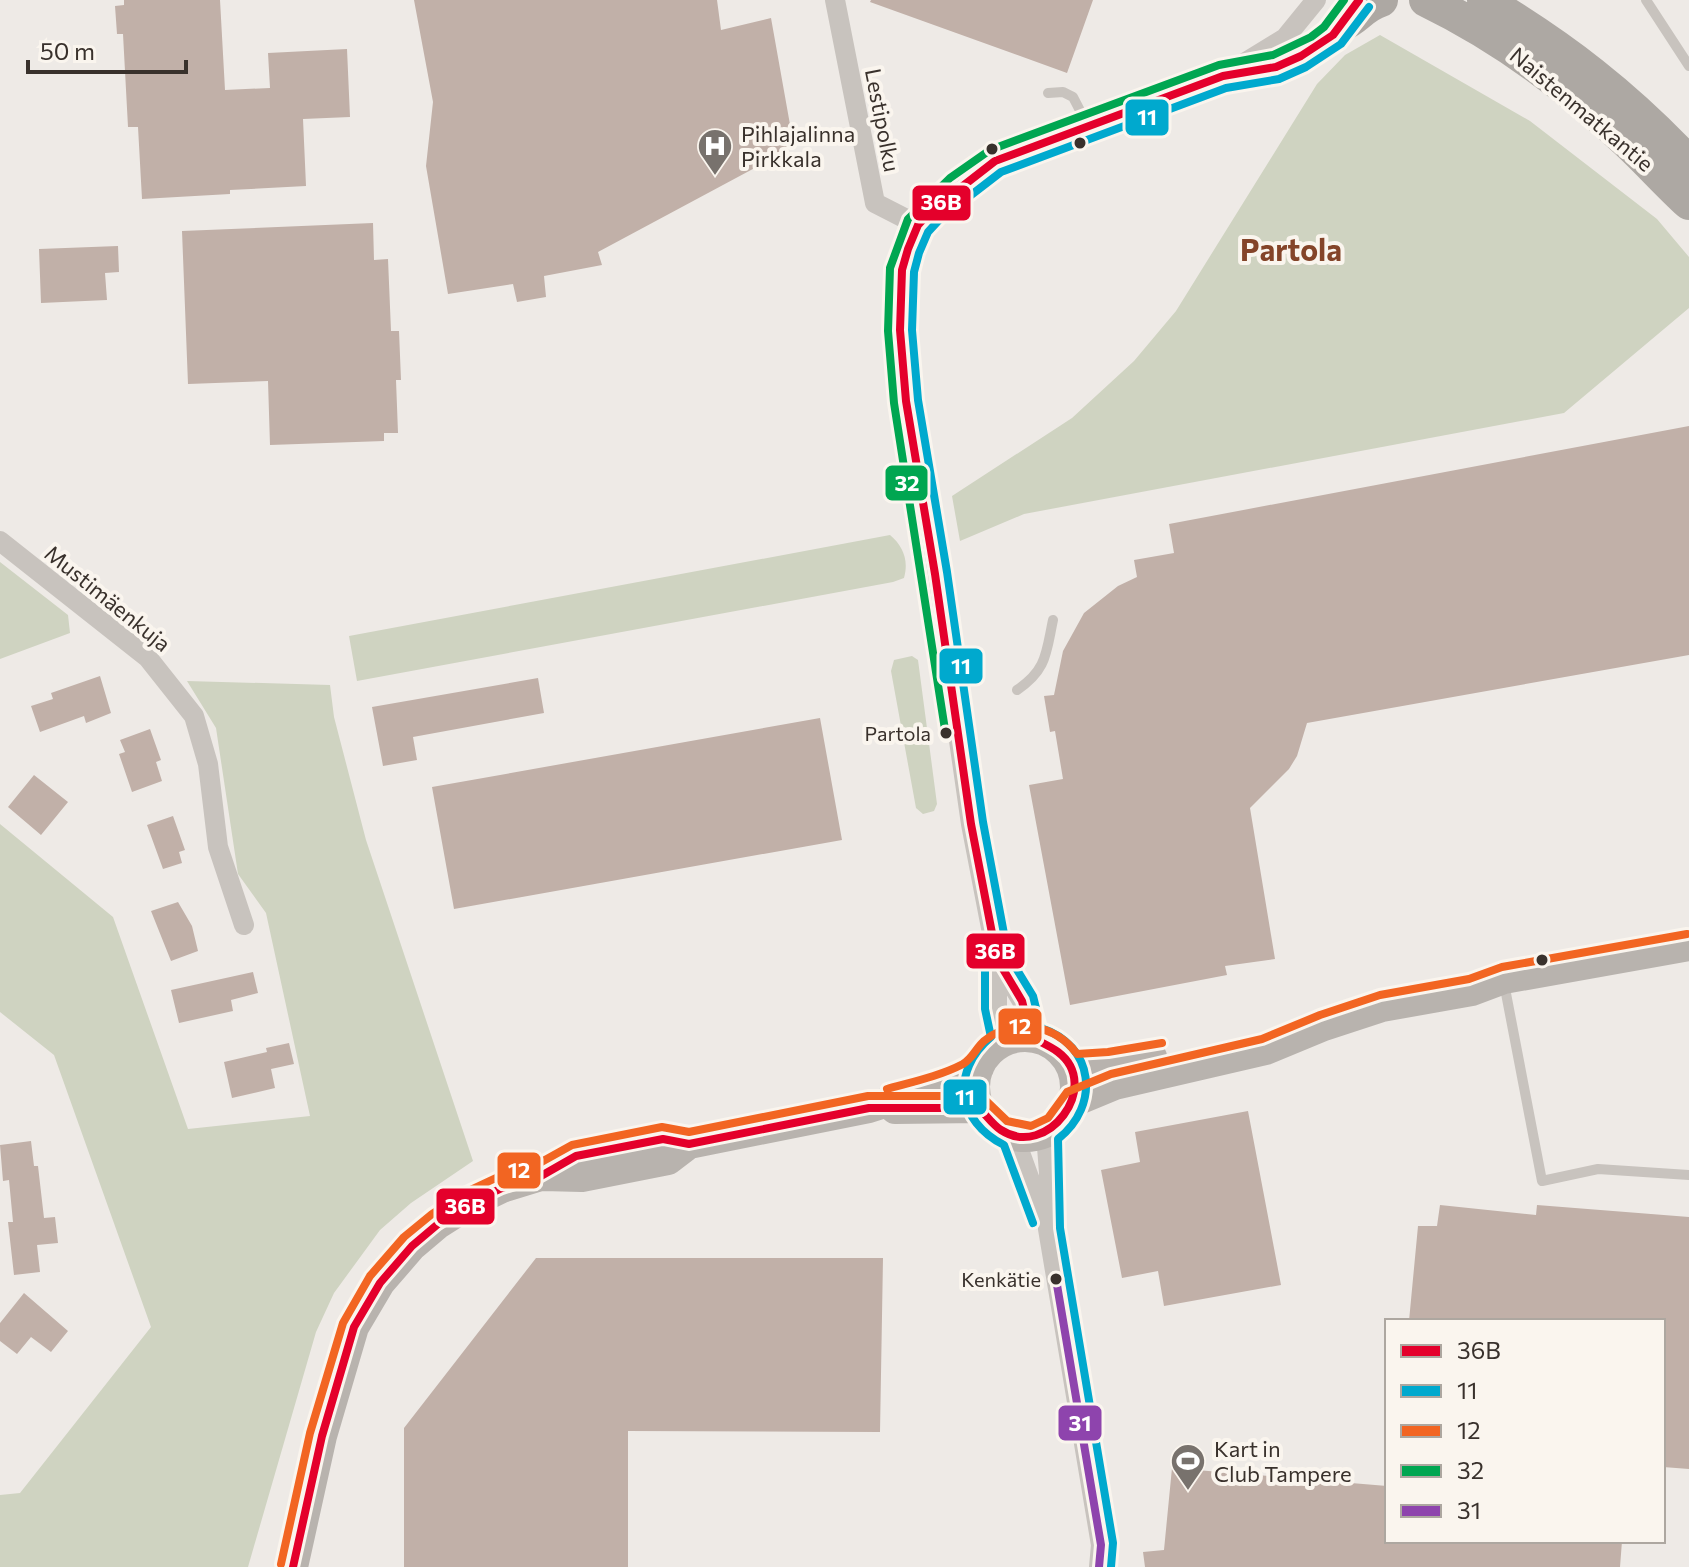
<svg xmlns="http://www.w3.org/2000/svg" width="1689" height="1567" font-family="Commissioner,sans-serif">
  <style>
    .green { fill: #cfd3c1 }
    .building { fill: #c1b0a8 }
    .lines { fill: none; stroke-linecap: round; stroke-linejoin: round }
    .service { stroke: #c8c3be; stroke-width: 10 }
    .minor { stroke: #c8c3be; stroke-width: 20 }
    .secondary { stroke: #b8b3ae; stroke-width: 30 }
    .primary { stroke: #ada8a3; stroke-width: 34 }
    .bus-1-casing { stroke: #faf5ee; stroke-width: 14 }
    .bus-2-casing { stroke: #faf5ee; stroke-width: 14 }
    .bus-3-casing { stroke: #faf5ee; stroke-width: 14 }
    .bus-4-casing { stroke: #faf5ee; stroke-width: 14 }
    .bus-5-casing { stroke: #faf5ee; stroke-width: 14 }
    .bus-1 { stroke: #e4002b; stroke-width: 8 }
    .bus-2 { stroke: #00a9ce; stroke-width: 8 }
    .bus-3 { stroke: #f26522; stroke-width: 8 }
    .bus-4 { stroke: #00a651; stroke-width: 8 }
    .bus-5 { stroke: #8e44ad; stroke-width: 8 }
    .bus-dot { fill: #39312c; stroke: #faf5ee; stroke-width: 3 }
    .labels { text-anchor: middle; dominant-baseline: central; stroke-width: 8; stroke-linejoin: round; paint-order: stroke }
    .bus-label { font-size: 20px; fill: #39312c; stroke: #faf5ee; text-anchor: end }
    .street-label { font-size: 22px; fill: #39312c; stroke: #faf5ee }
    .poi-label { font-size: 22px; fill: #39312c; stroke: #faf5ee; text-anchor: start }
    .district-label { font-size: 30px; font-weight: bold; fill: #844429; stroke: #faf5ee }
    .line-badge { stroke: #faf5ee; stroke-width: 3 }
    .badge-label { font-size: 22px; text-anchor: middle; font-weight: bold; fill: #fff }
  </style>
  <rect width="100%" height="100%" fill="#eeeae6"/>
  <path class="green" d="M 1380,35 L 1530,121 L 1657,219 L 1689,257 L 1689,308 L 1564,413 L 1024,514 L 960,541 L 952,496 L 1072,418 L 1134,361 L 1176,311 L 1317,84 L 1345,55 Z
    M 890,535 C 903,546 909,560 904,578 L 893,582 L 357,681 L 349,636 Z
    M 0,562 L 68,615 L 70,633 L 0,659 Z
    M 912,656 L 918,660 L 937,804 L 934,811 L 923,814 L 916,808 L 891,671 L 894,660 Z
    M 187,681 L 330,685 L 334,717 L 366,840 L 473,1161 L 411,1203 L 380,1230 L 334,1293 L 316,1332 L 248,1567 L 0,1567 L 0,1495 L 20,1493 L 151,1327 L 54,1055 L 0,1012 L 0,824 L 113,917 L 188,1129 L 310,1116 L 266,913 L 238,874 L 216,728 Z"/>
  <path class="building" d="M 124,0 L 220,0 L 225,90 L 270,88 L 268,53 L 347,49 L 350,117 L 303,119 L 306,186 L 230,190 L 230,194 L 142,199 L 138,127 L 128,127 L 123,34 L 117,34 L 115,6 L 124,5 Z
    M 414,0 L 717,0 L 721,30 L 771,18 L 794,147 L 598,252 L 602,265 L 544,276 L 546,297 L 517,302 L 513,284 L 448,294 L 426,166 L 433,102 Z
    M 871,0 L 1093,0 L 1067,73 L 870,2 Z
    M 373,223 L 374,260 L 388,259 L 391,331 L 399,331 L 401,380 L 396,380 L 398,433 L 384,433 L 384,441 L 270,445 L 268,381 L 188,384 L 182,231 Z
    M 118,246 L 119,272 L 105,273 L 107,300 L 41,303 L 39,249 Z
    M 1689,426 L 1689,655 L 1307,723 L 1297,756 L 1289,769 L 1250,808 L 1275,959 L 1225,966 L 1227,975 L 1070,1005 L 1029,785 L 1063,779 L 1055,731 L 1050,732 L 1044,696 L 1054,695 L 1063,651 L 1084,613 L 1118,586 L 1137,577 L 1134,560 L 1174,553 L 1169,524 Z
    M 100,676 L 111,713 L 86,723 L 84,716 L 40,732 L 31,706 L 53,699 L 51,693 Z
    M 538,678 L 544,713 L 413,737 L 417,760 L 383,766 L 372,707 Z
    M 820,718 L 842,840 L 454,909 L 432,787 Z
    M 150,729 L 161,760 L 156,762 L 162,781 L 132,792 L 119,754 L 125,752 L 120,740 Z
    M 34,775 L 68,802 L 41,835 L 8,807 Z
    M 173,816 L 185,850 L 179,852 L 182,863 L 163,869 L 147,825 Z
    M 178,902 L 192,926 L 198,951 L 171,961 L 151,911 Z
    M 253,972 L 258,993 L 231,1000 L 233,1011 L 179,1023 L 171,990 Z
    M 289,1043 L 294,1064 L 271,1069 L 275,1088 L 232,1098 L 224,1062 L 267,1052 L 266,1048 Z
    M 1248,1111 L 1281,1285 L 1164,1306 L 1158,1271 L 1122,1278 L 1101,1170 L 1140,1162 L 1135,1132 Z
    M 31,1141 L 34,1166 L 38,1166 L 44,1218 L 55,1217 L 58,1243 L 37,1245 L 40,1272 L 14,1275 L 8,1222 L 13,1222 L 9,1180 L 3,1181 L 0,1145 Z
    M 1440,1205 L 1536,1215 L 1537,1205 L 1689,1217 L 1689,1469 L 1663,1467 L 1663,1321 L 1409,1321 L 1418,1226 L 1437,1226 Z
    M 536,1258 L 883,1258 L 880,1432 L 628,1431 L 628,1567 L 404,1567 L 404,1428 Z
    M 24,1293 L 68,1331 L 51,1352 L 31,1337 L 17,1354 L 0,1341 L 0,1323 Z
    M 1172,1468 L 1387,1486 L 1387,1541 L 1622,1541 L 1620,1567 L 1145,1567 L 1143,1552 L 1164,1550 Z"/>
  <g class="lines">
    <path class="service" d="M 1646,0 L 1689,66
      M 1048,93 L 1063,92 L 1073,97 L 1088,126
      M 1017,690 C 1047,670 1046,653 1053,620
      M 1504,983 L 1542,1181 L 1598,1169 L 1689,1175"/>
    <path class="minor" d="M 835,0 L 875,203 L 918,225
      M 1239,73 C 1279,66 1322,56 1345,19
      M 0,541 L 148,658 L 194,716 L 208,764 L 218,847 L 244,925
      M 998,961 L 1022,1001 L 1031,1037
      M 1004,1042 L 997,1008 L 997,959 L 971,824 L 935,574 L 906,401 L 900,330 L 902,270 L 908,249 L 918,225 L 932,210 L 995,161 L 1223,76 L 1285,38 L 1316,0
      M 1046,1134 L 1049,1173 L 1048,1229 L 1101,1545 L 1099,1567
      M 1014,1136 L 1044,1219"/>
    <path class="secondary" d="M975 1087a50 50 0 1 1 100 0a50 50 0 1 1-100 0Z
      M 1071,1066 L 1109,1064 L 1152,1057
      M 1074,1102 L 1115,1085 L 1266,1050 L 1324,1026 L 1382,1007 L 1472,991 L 1504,979 L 1689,946
      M 895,1109 L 979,1108
      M 543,1176 L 582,1177 L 668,1160 L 689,1144 L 869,1108 L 935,1087 L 979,1068
      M 293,1567 L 322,1436 L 354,1327 L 380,1283 L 412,1246 L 438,1224 L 471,1203 L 502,1188 L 541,1176 L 576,1156 L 663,1139 L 689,1144"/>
    <path class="primary" d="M 1426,0 C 1498,35 1564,83 1623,138 C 1646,159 1666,182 1689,203
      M 1484,0 C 1564,48 1625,95 1689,163
      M 1341,25 C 1358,18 1362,6 1381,0"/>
    <g class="bus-1-casing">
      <path id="bus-1" d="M 293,1567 L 322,1436 L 354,1327 L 380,1283 L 412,1246 L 438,1224 L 471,1203 L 502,1188 L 541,1176 L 576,1156 L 663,1139 L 689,1144 L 869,1108 L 979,1108 C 986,1115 993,1125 1001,1130 C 1047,1160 1103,1086 1058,1052 C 1050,1046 1040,1042 1031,1037 L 1022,1001 L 997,959 L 971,824 L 935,574 L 906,401 L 900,330 L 902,270 L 908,249 L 918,225 L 932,210 L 995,161 L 1223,76 L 1276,67 L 1301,56 L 1333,35 L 1359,0"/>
    </g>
    <g class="bus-2-casing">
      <path id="bus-2" d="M 985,959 L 985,1009 L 991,1037 C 950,1072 957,1121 1004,1145 L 1033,1223
        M 1111,1567 L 1113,1543 L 1060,1228 L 1058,1139 C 1101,1105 1094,1045 1041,1028 L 1033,996 L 1008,955 L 983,822 L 947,572 L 918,400 L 912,330 L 914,272 L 919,253 L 928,232 L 940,219 L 1001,172 L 1226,88 L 1279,79 L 1306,67 L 1341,44 L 1369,7"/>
    </g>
    <g class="bus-3-casing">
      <path id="bus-3" d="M 887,1089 C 912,1082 940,1076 963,1064 C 973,1058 976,1048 984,1041 C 1013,1017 1055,1024 1077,1054 L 1108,1052 L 1162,1043
        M 281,1564 L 310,1433 L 343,1323 L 370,1276 L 404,1237 L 432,1214 L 466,1192 L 498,1177 L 536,1165 L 572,1145 L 662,1127 L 689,1132 L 868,1096 L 981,1096 L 1007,1121 L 1031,1126 L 1048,1118 L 1067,1092 L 1111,1074 L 1262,1039 L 1320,1015 L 1380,995 L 1469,979 L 1502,967 L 1687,934"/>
    </g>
    <g class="bus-4-casing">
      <path id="bus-4" d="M 946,736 L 894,403 L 888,331 L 890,268 L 908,219 L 950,178 L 990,150 L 1219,65 L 1273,55 L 1311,37 L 1324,27 L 1344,0"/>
    </g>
    <g class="bus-5-casing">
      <path id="bus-5" d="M 1056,1279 L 1101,1545 L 1099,1567"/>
    </g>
    <use href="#bus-1" class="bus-1"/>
    <use href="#bus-2" class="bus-2"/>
    <use href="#bus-3" class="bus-3"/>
    <use href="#bus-4" class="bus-4"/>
    <use href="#bus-5" class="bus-5"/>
  </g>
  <defs>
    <g id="hospital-pin" transform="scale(1.8)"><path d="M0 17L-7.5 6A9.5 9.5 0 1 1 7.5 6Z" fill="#78726d" stroke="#faf5ee"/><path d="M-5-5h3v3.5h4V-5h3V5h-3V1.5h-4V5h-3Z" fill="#fff"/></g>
    <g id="stadium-pin" transform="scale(1.8)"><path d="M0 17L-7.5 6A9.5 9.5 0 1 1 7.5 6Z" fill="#78726d" stroke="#faf5ee"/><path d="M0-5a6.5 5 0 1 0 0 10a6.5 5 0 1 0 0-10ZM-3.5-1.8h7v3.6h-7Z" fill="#fff"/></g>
  </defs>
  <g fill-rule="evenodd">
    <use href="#hospital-pin" x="715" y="146"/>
    <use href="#stadium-pin" x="1188" y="1461"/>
  </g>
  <g class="bus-dot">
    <circle cx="1080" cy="143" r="7"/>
    <circle cx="992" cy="149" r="7"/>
    <circle cx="946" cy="733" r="7"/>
    <circle cx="1542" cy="960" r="7"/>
    <circle cx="1056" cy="1279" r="7"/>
  </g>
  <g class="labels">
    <g class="bus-label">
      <text x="931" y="733">Partola</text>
      <text x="1041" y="1279">Kenkätie</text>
    </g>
    <g class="street-label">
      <text transform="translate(1582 109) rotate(40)">Naistenmatkantie</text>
      <text transform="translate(883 120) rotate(79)">Lestipolku</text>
      <text transform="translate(108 598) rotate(39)">Mustimäenkuja</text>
    </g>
    <g class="poi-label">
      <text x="741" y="133">Pihlajalinna<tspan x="741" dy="25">Pirkkala</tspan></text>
      <text x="1214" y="1448">Kart in<tspan x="1214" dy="25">Club Tampere</tspan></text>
    </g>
    <g class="district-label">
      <text x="1291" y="248">Partola</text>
    </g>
  </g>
  <g class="line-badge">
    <rect x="1124" y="98" width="46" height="39" rx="8" fill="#00a9ce"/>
    <rect x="911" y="184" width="61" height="38" rx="8" fill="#e4002b"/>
    <rect x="884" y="464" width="45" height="38" rx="8" fill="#00a651"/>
    <rect x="938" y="647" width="46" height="38" rx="8" fill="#00a9ce"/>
    <rect x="965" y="932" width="61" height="38" rx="8" fill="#e4002b"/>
    <rect x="997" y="1007" width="46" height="39" rx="8" fill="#f26522"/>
    <rect x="942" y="1078" width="46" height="38" rx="8" fill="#00a9ce"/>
    <rect x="496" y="1151" width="46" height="39" rx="8" fill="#f26522"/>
    <rect x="435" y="1187" width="61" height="39" rx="8" fill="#e4002b"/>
    <rect x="1057" y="1404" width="46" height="38" rx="8" fill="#8e44ad"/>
  </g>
  <g class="badge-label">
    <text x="1147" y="125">11</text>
    <text x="941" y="210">36B</text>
    <text x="907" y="491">32</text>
    <text x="961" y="674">11</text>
    <text x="995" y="959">36B</text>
    <text x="1020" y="1034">12</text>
    <text x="965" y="1105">11</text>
    <text x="519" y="1178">12</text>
    <text x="465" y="1214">36B</text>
    <text x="1080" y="1431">31</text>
  </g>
  <rect x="1385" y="1319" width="280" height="224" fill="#faf5ee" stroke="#ada7a0" stroke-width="2"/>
  <rect x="1401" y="1345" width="40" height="12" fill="#e4002b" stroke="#ada7a0" stroke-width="2"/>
  <text x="1457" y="1359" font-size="24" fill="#39312c">36B</text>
  <rect x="1401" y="1385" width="40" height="12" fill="#00a9ce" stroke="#ada7a0" stroke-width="2"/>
  <text x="1457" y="1399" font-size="24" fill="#39312c">11</text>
  <rect x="1401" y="1425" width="40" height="12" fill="#f26522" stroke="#ada7a0" stroke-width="2"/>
  <text x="1457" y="1439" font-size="24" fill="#39312c">12</text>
  <rect x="1401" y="1465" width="40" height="12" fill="#00a651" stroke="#ada7a0" stroke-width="2"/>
  <text x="1457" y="1479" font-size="24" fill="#39312c">32</text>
  <rect x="1401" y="1505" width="40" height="12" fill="#8e44ad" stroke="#ada7a0" stroke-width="2"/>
  <text x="1457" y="1519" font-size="24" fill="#39312c">31</text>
  <path d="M28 60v12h158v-12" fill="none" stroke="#39312c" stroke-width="4"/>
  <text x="40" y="60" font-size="24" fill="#39312c" stroke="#faf5ee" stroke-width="6" paint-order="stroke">50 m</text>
</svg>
